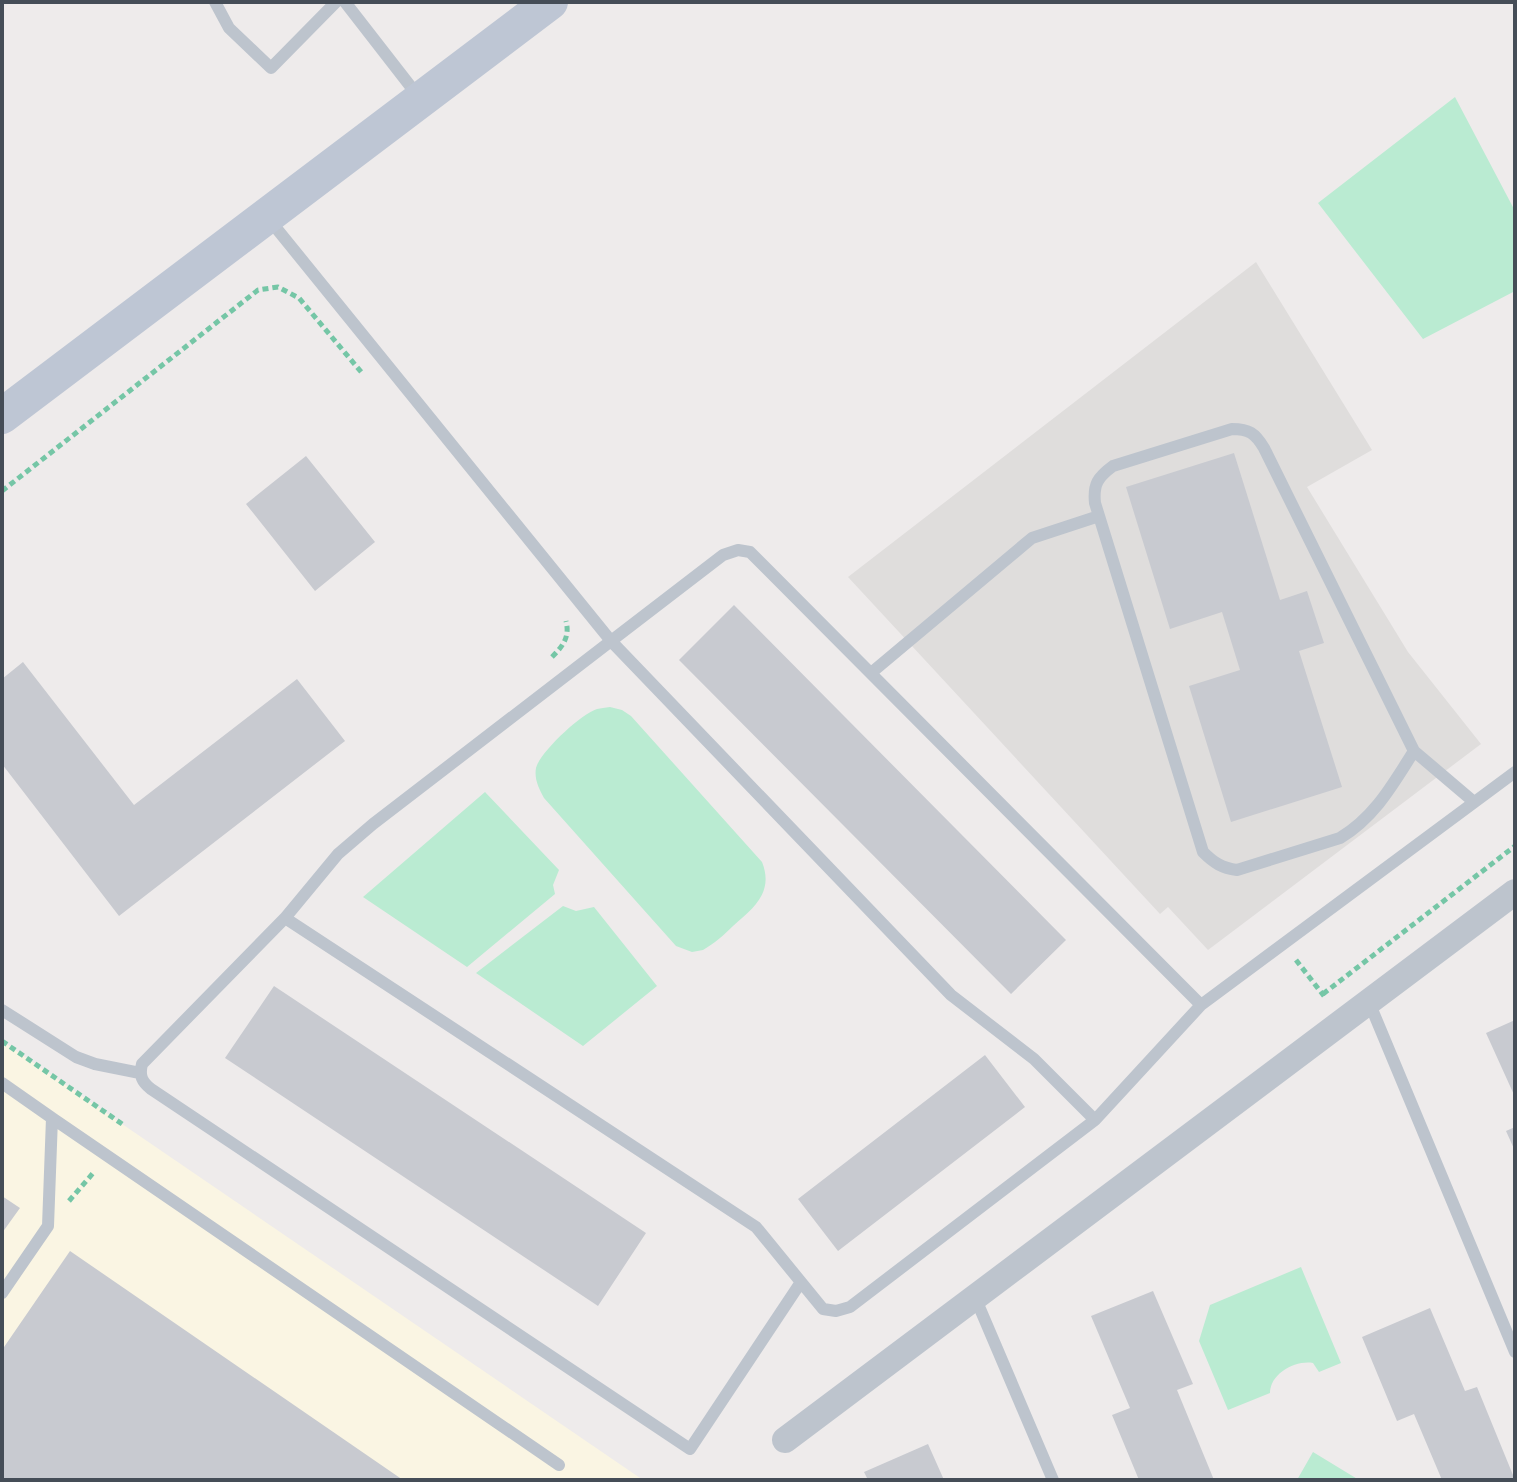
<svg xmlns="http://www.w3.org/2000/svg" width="1517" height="1482" font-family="'Exo 2',sans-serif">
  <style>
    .commercial { fill: #faf5e3 }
    .education { fill: #dfdddc }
    .green { fill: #baebd2 }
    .building { fill: #c8cad0 }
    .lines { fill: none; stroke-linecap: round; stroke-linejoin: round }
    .path { stroke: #75c6a6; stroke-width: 5; stroke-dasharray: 6 4; stroke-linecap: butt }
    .service { stroke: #bdc4cd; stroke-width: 12 }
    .minor { stroke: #bdc4cd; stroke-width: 26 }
    .secondary { stroke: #bec6d4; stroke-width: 36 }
  </style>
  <rect width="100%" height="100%" fill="#eeebeb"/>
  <path class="commercial" d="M 2,1041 L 125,1126 L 643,1480 L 2,1480 Z"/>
  <path class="education" d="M 1256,262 L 1372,450 L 1307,487 L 1408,652 L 1481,744 L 1208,950 L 1168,907 L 1160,914 L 848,577 Z"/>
  <path class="green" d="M 1455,97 L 1515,211 L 1515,291 L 1423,339 L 1318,203 Z
    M 610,707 L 622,710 L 631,716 L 762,862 C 774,892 754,908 733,926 C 724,935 715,943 703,950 L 692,952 L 676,946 L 544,798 C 539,789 534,779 536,768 C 540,752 581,714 597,709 C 601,708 605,708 610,707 Z
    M 485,792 L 559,870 L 553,885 L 555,894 L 467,967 L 363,897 Z
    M 563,906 L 576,911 L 594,907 L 657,986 L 583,1046 L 476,973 Z
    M 1301,1267 L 1341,1363 L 1319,1372 L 1313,1363 C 1295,1360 1270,1374 1270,1393 L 1228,1410 L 1199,1341 L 1210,1305 Z
    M 1313,1452 L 1359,1480 L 1297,1480 Z"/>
  <path class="building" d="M 1234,453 L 1280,600 L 1307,591 L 1324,643 L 1299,651 L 1342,787 L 1231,822 L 1189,686 L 1240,670 L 1222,612 L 1170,629 L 1126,487 Z
    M 306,456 L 375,542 L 315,591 L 246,504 Z
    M 734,605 L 1066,940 L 1011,994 L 679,660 Z
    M 23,662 L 134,805 L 297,679 L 345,741 L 119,916 L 2,764 L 2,679 Z
    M 274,986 L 646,1233 L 598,1306 L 225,1058 Z
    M 1515,1020 L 1515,1097 L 1486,1033 Z
    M 985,1055 L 1025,1107 L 838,1251 L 798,1199 Z
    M 1515,1127 L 1515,1151 L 1506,1131 Z
    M 2,1196 L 20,1208 L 2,1233 Z
    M 70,1251 L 403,1480 L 2,1480 L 2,1350 Z
    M 1153,1291 L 1193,1384 L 1177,1390 L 1214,1480 L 1139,1480 L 1112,1415 L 1130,1408 L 1091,1316 Z
    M 1430,1308 L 1465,1391 L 1477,1387 L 1515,1480 L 1442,1480 L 1414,1414 L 1397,1421 L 1362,1337 Z
    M 928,1444 L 944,1480 L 868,1480 L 864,1472 Z"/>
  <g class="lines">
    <path class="path" d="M 2,491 L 258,290 L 278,287 L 299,298 L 362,373
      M 552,657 C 563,646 570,637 566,621
      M 1296,960 L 1324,996
      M 1323,994 L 1515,846
      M 2,1041 L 125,1126
      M 69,1201 L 94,1172"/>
    <path class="service" d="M 215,2 L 229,28 L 271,68 L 336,2
      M 345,2 L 418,96
      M 268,218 L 611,641 L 373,824 L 338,854 L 285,918
      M 1232,429 C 1249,429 1255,433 1264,448 L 1414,751 C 1393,784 1375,817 1340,838 L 1237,870 C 1222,868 1214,863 1203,852 L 1095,503 C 1093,484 1098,477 1113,466 Z
      M 871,673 L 1032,538 L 1099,516
      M 1414,751 L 1474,802
      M 1369,1002 L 1515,1352
      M 2,1010 L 76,1057 L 95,1064 L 140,1073
      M 2,1083 L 52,1118 L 48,1226 L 2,1293
      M 52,1118 L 559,1465
      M 1095,1120 L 1034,1059 L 951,995 L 611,641 L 723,555 L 738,550 L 750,552 L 1201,1005
      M 801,1282 L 690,1449 L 151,1089 C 142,1082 139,1076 142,1064 L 285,918 L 756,1227 L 823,1309 L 836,1311 L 850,1307 L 1095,1120 L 1201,1005 L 1515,772
      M 975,1297 L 1053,1480"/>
    <path class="minor" d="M 785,1440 L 1515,892"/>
    <path class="secondary" d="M 2,416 L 550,2"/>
  </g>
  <rect width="1517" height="1482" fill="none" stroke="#454d57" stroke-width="8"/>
</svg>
